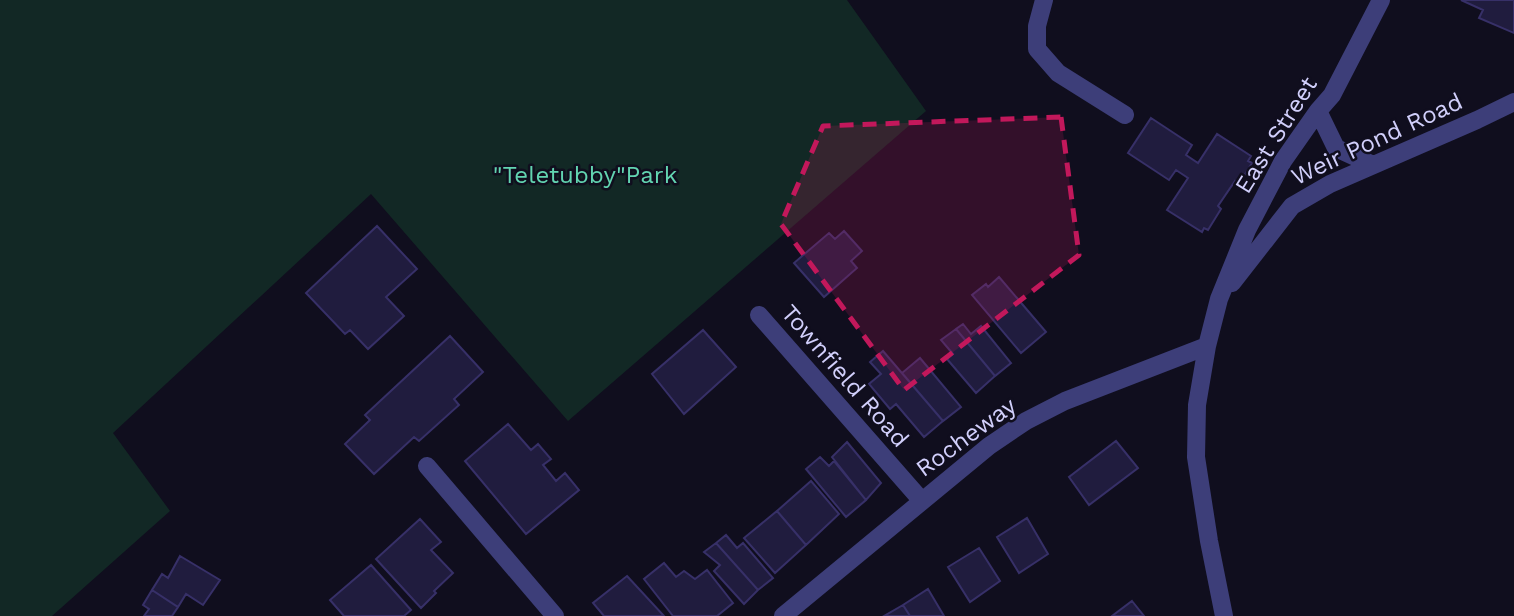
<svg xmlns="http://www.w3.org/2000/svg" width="1514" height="616" font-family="'Work Sans',sans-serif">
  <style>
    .green { fill: #122825 }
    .building { fill: #201c3e; stroke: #373068; stroke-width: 2 }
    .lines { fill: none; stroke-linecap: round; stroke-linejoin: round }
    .minor { stroke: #3d3e79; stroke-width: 18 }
    .marked { fill: #c2185b; fill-opacity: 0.2; stroke: #c2185b; stroke-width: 5; stroke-dasharray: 14 9; stroke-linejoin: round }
    .labels { text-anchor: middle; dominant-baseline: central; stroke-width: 5; stroke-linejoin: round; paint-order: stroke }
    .street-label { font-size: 24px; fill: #d1cffb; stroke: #100e1e }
    .park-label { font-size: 24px; fill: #62d4b1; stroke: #100e1e }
  </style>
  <rect width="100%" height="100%" fill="#100e1e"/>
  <path class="green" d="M 0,0 L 847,0 L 926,111 L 568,421 L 371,194 L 113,433 L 170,511 L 52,616 L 0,616 Z"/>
  <path class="building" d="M 1461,0 L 1514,0 L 1514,33 L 1479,18 L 1483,10 Z
    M 1151,118 L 1192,145 L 1186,155 L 1198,163 L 1217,134 L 1251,156 L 1248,161 L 1252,163 L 1239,184 L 1235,181 L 1218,206 L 1221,209 L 1208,230 L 1204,228 L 1202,232 L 1167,210 L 1188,178 L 1176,170 L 1169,180 L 1128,153 Z
    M 377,226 L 417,269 L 386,297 L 404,316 L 368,349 L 350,330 L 345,334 L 306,293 Z
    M 844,231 L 862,251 L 851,261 L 857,268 L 824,297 L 794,263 L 829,233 L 835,239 Z
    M 999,277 L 1046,332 L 1021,353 L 972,295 L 986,284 L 988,287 Z
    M 963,324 L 971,334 L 981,326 L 1011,363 L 995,376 L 956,329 Z
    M 956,329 L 995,376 L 976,393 L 947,359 L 953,354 L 941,340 Z
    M 703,330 L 736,367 L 684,414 L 652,374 Z
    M 450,336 L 483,372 L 454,399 L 459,405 L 419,441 L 414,437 L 374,474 L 345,444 L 370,420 L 365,415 Z
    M 883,351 L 943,421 L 924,437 L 896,404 L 890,409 L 869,384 L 881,374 L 870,362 Z
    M 920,358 L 961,407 L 943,421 L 902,373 Z
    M 508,424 L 531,450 L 538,444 L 551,459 L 543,465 L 556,481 L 565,473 L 579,490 L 526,534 L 465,461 Z
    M 1116,441 L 1138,468 L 1089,505 L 1069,477 Z
    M 847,442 L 881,483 L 866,500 L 832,457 Z
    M 820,457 L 829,466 L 834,461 L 866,500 L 846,517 L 806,469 Z
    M 811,481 L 839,514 L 806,545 L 777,511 Z
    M 777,511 L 806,545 L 775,573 L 744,538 Z
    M 1027,518 L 1048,554 L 1019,573 L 997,537 Z
    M 420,519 L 441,542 L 431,550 L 453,573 L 434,591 L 436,593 L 421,608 L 376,559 Z
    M 726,535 L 737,548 L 743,543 L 773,578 L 758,590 L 716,543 Z
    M 716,543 L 758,590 L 744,604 L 714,571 L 720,565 L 704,552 Z
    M 979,548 L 1000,581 L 970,602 L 948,567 Z
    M 180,556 L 220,580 L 203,605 L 186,594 L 178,607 L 152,590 L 162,574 L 168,578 Z
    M 664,563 L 676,577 L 684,571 L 695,579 L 707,570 L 733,603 L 717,616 L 673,616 L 644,579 Z
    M 371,565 L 411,610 L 404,616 L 344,616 L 330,600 Z
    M 627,576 L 664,616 L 604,616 L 593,603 Z
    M 928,589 L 944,616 L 910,616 L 903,605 Z
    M 152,590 L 178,607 L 172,616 L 144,616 L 149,609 L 143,605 Z
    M 1132,601 L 1144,616 L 1112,616 Z
    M 903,605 L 910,616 L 884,616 Z"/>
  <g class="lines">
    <path class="minor" d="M 1044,0 L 1037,26 L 1037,49 L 1058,73 L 1125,115
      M 1318,111 L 1336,148 L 1373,165
      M 1232,283 L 1292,206 L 1330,184 L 1477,120 L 1514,102
      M 759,315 L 922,501
      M 427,466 L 555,616
      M 783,616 L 989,446 L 1026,421 L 1065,401 L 1207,346
      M 1224,616 L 1209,541 L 1196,457 L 1197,405 L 1207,346 L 1219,299 L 1247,230 L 1283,161 L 1318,111 L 1332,95 L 1381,0"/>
  </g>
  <path class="marked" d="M 1061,117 L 1079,255 L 904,390 L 781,224 L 823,126 Z"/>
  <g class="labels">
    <g class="street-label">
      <text transform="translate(1276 135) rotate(-58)">East Street</text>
      <text transform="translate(1377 139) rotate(-25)">Weir Pond Road</text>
      <text transform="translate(845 376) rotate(49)">Townfield Road</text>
      <text transform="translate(966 437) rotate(-36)">Rocheway</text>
    </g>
    <g class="park-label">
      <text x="585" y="175">"Teletubby"Park</text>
    </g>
  </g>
</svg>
